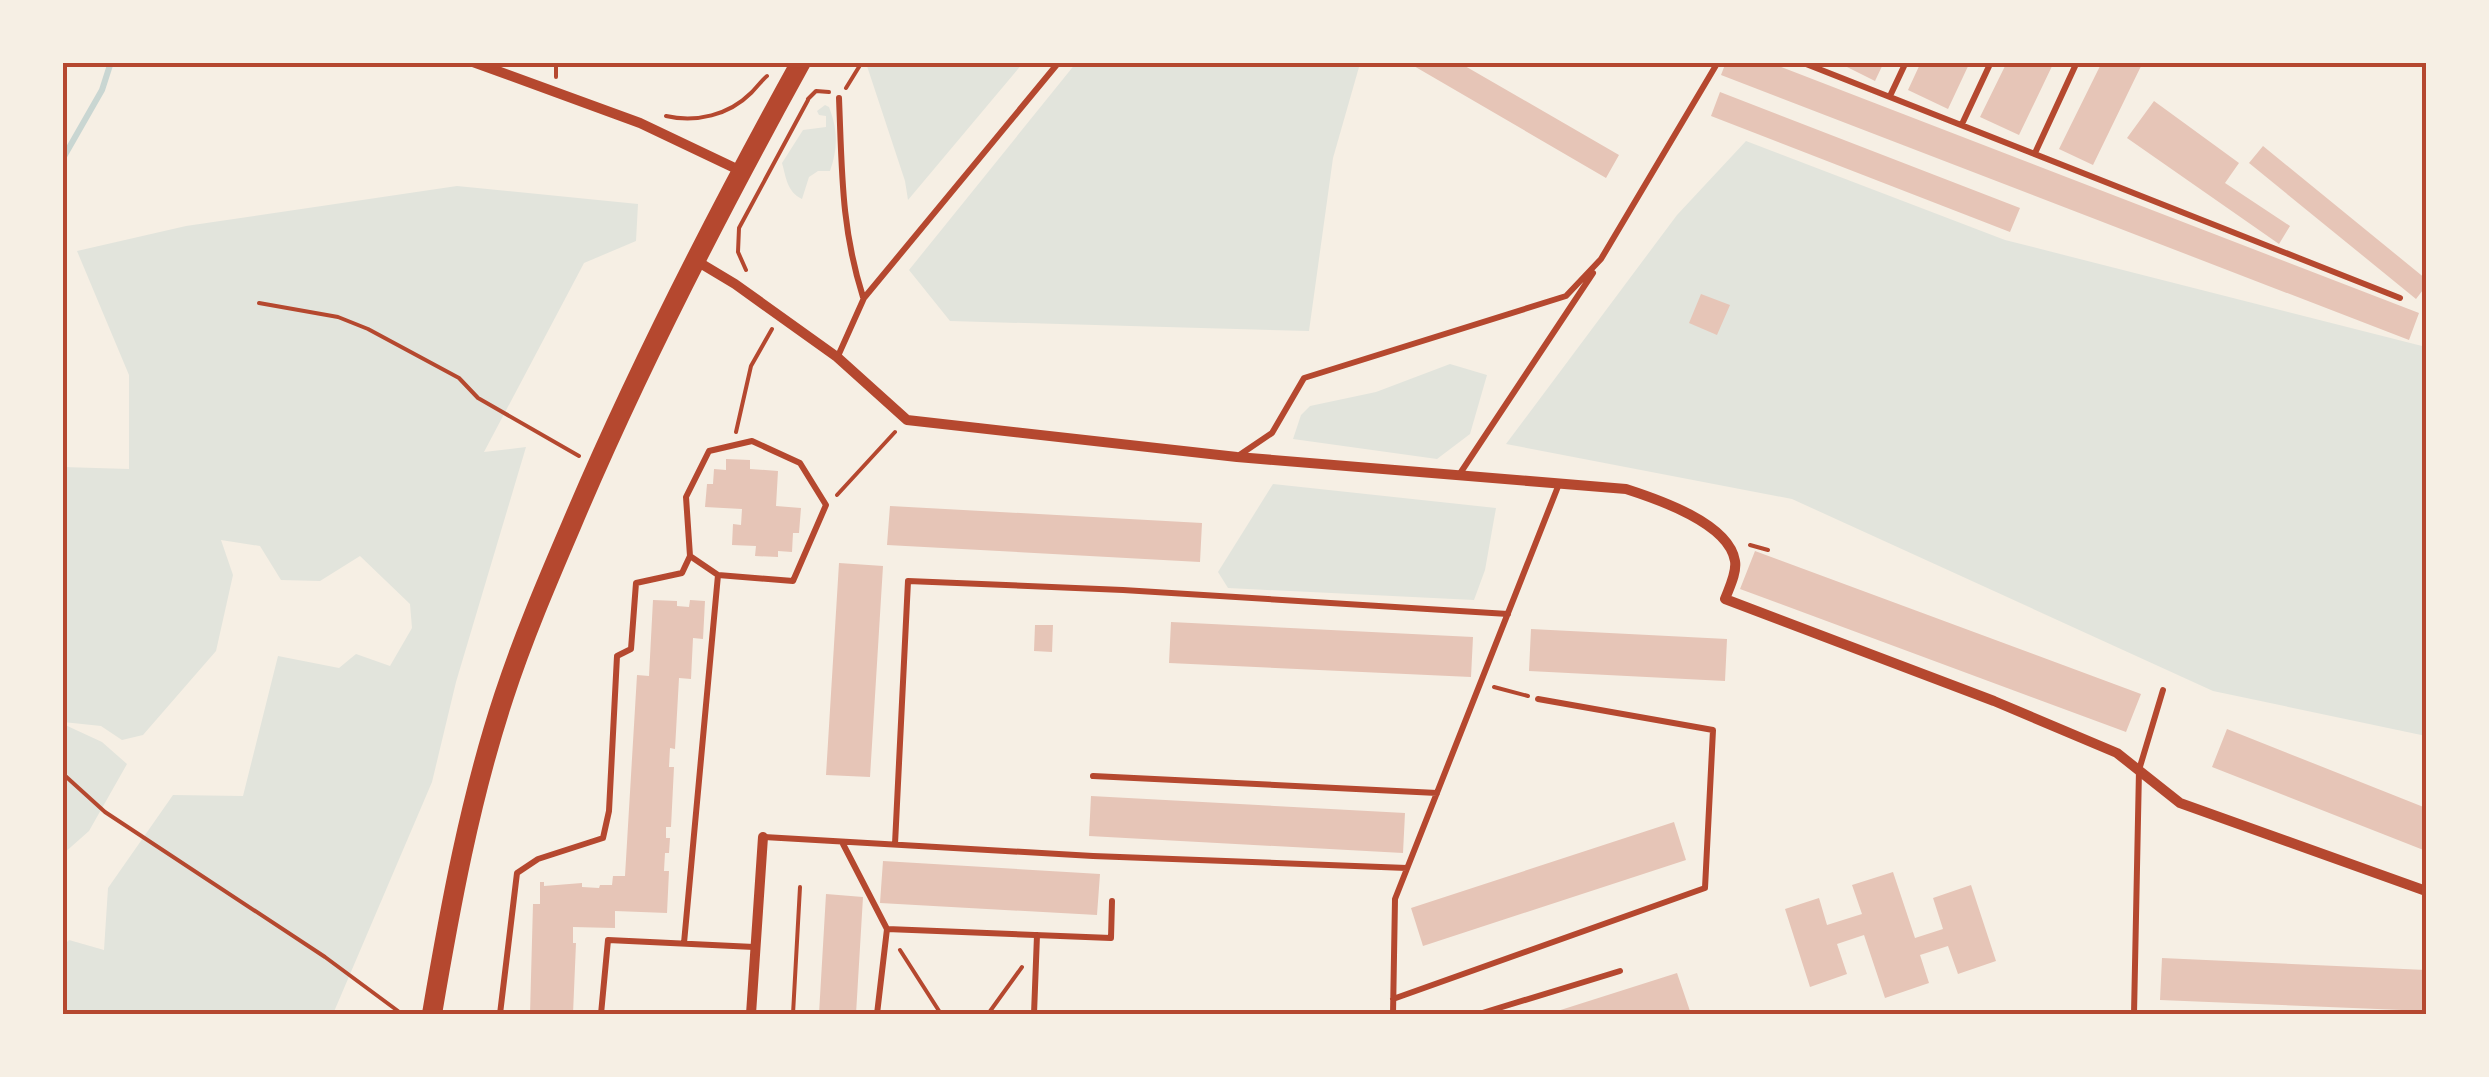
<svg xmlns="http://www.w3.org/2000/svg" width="2489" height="1077" font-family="Montserrat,sans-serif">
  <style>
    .green { fill: #e2e4dc }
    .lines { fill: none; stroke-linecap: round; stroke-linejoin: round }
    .stream { stroke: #c9d6d2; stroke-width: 6 }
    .building { fill: #e6c5b7 }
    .path { stroke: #b5482f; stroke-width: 4 }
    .service { stroke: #b5482f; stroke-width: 6 }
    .minor { stroke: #b5482f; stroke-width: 10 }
    .trunk { stroke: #b5482f; stroke-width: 20 }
    .neatline { fill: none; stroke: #b5482f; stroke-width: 4 }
  </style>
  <rect width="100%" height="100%" fill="#f6efe4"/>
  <path class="green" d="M 1342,62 L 1359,67 L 1333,158 L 1309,331 L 950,321 L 909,270 L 1076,63 Z
    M 869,63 L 869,62 L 1023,63 L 908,200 L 905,181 L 867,66 Z
    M 825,105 L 829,107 C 838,130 838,148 830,171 L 818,171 L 809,177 L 802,199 C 787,192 786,177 782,163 L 803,130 L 826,127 L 826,116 L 819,115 L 817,111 Z
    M 1746,141 L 2005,240 L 2426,347 L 2426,736 L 2213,691 L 1792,499 L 1506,444 L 1677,215 Z
    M 457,186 L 638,204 L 636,241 L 584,263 L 484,452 L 526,447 L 456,682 L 432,782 L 333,1014 L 63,1014 L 63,946 L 69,940 L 104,950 L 108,888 L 173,795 L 243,796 L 278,656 L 339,668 L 356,654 L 390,666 L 412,628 L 410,604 L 360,556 L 320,581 L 281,580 L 260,546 L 221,540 L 233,575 L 216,651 L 143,735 L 122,740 L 101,726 L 63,722 L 63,467 L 129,469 L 129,375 L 77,251 L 186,226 Z
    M 1450,364 L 1487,375 L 1470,434 L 1437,459 L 1293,439 L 1301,415 L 1310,406 L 1376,392 Z
    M 1273,484 L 1496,508 L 1485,570 L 1474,600 L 1228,588 L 1218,572 Z
    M 63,724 L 102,742 L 127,764 L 89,831 L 63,854 Z"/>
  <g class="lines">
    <path class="stream" d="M 62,160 L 102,90 L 111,62"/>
  </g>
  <path class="building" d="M 1407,62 L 1458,62 L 1619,155 L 1606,178 Z
    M 1726,62 L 1768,62 L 2419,313 L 2409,340 L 1721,75 Z
    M 1837,62 L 1884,62 L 1875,81 Z
    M 1921,62 L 1970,62 L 1948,109 L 1908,90 Z
    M 2007,62 L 2054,62 L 2019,135 L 1980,117 Z
    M 2102,62 L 2143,62 L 2093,165 L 2059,149 Z
    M 1720,92 L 2020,208 L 2010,232 L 1711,116 Z
    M 2154,101 L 2239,163 L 2225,183 L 2290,226 L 2279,244 L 2127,138 Z
    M 2263,146 L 2426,279 L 2426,286 L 2416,299 L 2249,163 Z
    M 1701,294 L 1730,305 L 1717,335 L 1689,323 Z
    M 726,459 L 750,460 L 750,469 L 778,471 L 776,506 L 801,508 L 799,533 L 793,533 L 792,552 L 778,551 L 778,557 L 755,556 L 756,546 L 732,545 L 733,524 L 741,525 L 742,509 L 705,507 L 707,484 L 713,484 L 714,469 L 726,470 Z
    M 890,506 L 1202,523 L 1200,562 L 887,545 Z
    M 1755,551 L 2141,694 L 2126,732 L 1740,589 Z
    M 839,563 L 883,566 L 870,777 L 826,775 Z
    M 653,600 L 677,601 L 677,606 L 689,607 L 690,600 L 705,601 L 703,639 L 693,638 L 691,679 L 679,678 L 675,749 L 670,748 L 669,767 L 674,767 L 671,827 L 666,827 L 666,838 L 670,838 L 669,853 L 665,853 L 664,871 L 669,871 L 667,913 L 615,911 L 615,928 L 573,927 L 573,943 L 576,943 L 573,1014 L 530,1014 L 533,904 L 540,904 L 540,882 L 544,882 L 544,886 L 582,883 L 582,887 L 599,888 L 600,885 L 612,885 L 613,876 L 625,876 L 637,675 L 649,676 Z
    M 1171,622 L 1473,637 L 1471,677 L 1169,663 Z
    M 1035,625 L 1053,625 L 1052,652 L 1034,651 Z
    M 1531,629 L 1727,639 L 1725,681 L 1529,671 Z
    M 2227,729 L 2426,808 L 2426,851 L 2212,767 Z
    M 1091,796 L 1405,813 L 1403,853 L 1089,836 Z
    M 1674,822 L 1686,860 L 1423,946 L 1411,908 Z
    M 883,861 L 1100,874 L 1097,915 L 880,903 Z
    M 1893,872 L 1915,938 L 1943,929 L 1933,898 L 1971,885 L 1996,961 L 1958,974 L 1948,946 L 1920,955 L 1929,983 L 1885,998 L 1864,935 L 1837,944 L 1847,974 L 1810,987 L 1785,909 L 1819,898 L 1827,925 L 1862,914 L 1852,885 Z
    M 826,894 L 863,897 L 856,1014 L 819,1014 Z
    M 2162,958 L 2426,970 L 2426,1011 L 2160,1000 Z
    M 1677,973 L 1691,1014 L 1548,1014 Z"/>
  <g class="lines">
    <path class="path" d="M 556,77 L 556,62
      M 846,88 L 862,62
      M 808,99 L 816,91 L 829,92
      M 666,116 C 696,123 729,115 751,93 C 757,87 762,80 767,76
      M 746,270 L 738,252 L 739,228 L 808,100
      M 259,303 L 338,317 L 368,329 L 459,378 L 478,398 L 579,456
      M 736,432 L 751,366 L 772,329
      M 837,495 L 895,432
      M 1750,545 L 1768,550
      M 1494,687 L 1528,696
      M 62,773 L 105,812 L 325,957 L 402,1014
      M 900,950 L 941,1014
      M 793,1014 L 800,887
      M 988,1014 L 1022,967"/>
    <path class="service" d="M 1801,62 L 2400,298
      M 1890,96 L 1906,62
      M 839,98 C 842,170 841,228 863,297
      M 1962,124 L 1991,62
      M 2035,153 L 2077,62
      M 838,356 L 864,298 L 1059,62
      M 1238,456 L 1272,433 L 1304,378 L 1566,296 L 1601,259 L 1718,62
      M 1459,475 L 1593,273
      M 690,556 L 718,575
      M 1093,776 L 1437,793
      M 764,837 L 1093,856 L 1407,868
      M 842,842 L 887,929 L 1111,938 L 1112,901
      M 895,844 L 908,581 L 1123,590 L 1508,614
      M 1393,999 L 1705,888 L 1713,730 L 1538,699
      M 500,1014 L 517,873 L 538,859 L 603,838 L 609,811 L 617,656 L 631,649 L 636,583 L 682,573 L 690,556 L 686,497 L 709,451 L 752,441 L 800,463 L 826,505 L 793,581 L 718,575 L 684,943
      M 601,1014 L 608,940 L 754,947
      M 877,1014 L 887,929
      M 1034,1014 L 1037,935
      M 1393,1014 L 1395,899 L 1559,484
      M 1479,1014 L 1620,971
      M 2134,1014 L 2139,770 L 2163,690"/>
    <path class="minor" d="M 473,62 L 640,123 L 741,171
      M 695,260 L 735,284 L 837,357 L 907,420 L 1237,457 L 1626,489 C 1657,499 1729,523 1735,561 C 1737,573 1729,588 1725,599 L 1994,701 L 2117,753 L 2180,803 L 2426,891
      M 751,1014 L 763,837"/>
    <path class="trunk" d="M 432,1014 C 450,908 470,799 504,696 C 523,638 547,582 571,526 C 638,367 717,214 801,62"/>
  </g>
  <rect width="2489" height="1077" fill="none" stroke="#f6efe4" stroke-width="130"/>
  <rect x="65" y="65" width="2359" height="947" class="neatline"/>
</svg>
